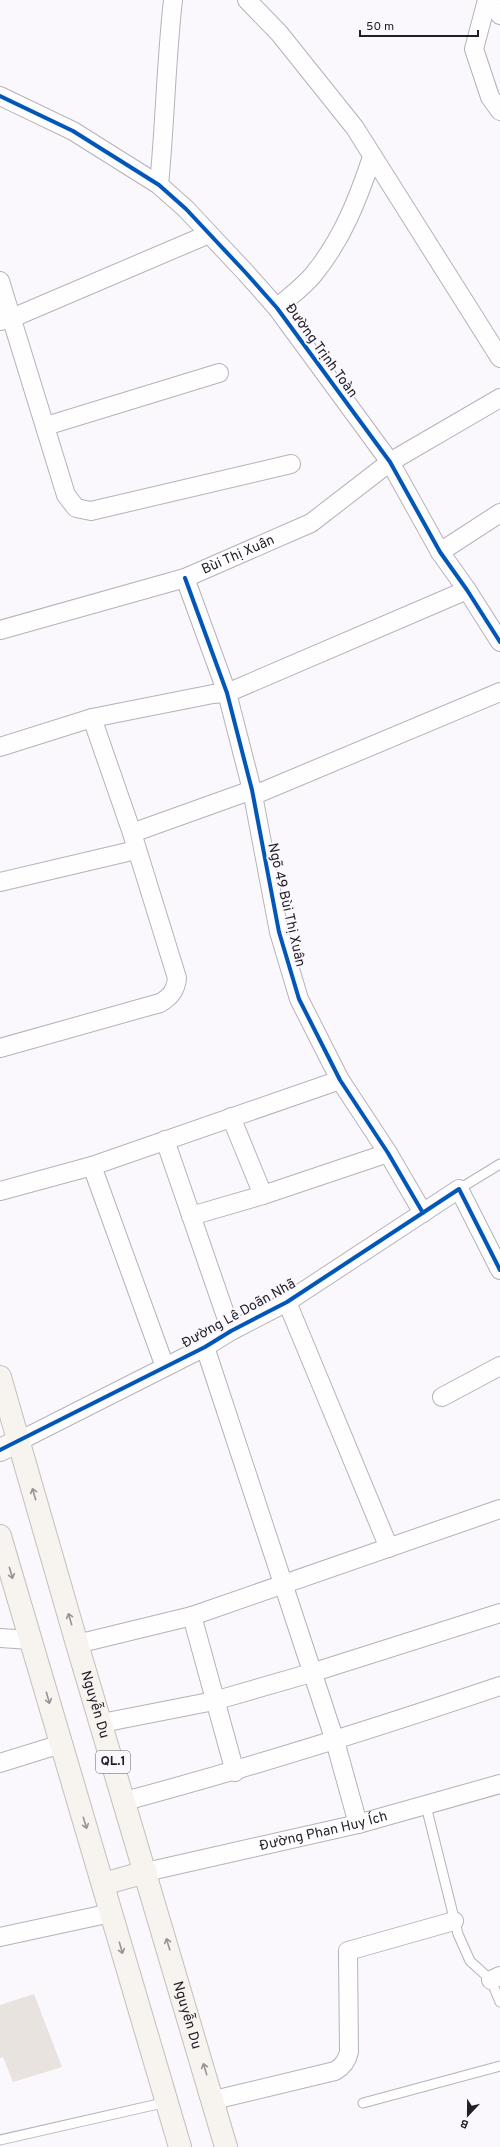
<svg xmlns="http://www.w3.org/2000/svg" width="500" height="2147" font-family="Overpass,sans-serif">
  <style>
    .building { fill: #e9e3e0 }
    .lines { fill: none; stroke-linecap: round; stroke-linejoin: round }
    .lane-casing { stroke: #b5b2b9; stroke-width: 11 }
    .street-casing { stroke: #b5b2b9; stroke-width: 20 }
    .secondary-casing { stroke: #b5b2b9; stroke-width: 24 }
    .primary-casing { stroke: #c6beba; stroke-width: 24 }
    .lane { stroke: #fefeff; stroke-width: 9 }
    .street { stroke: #fefeff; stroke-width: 18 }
    .secondary { stroke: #fbf9f7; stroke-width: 22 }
    .primary { stroke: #f7f3ef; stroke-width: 22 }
    .cycleway-casing { stroke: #faf7fd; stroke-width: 6 }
    .cycleway { stroke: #0057b8; stroke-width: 4 }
    .oneway { stroke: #989395 }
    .labels { text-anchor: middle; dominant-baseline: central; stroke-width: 4; stroke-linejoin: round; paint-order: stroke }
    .shield { fill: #faf7fd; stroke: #645e68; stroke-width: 1 }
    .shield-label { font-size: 13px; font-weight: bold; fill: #231d28 }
    .street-label { font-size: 14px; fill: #231d28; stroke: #faf7fd }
  </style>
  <rect width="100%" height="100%" fill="#faf8fc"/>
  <path class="building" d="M 34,1994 L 62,2067 L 13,2082 L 3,2057 L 0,2058 L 0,2005 Z"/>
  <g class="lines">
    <g class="lane-casing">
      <path id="lane" d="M 459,1189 L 500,1164
        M 426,1806 L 458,1934 L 470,1961 L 491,1980 L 500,2002
        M 363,2103 L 500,2066
        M 0,2140 L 167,2102"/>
    </g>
    <g class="street-casing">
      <g id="street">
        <path d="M 247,0 L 279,33 L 355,128 L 500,358"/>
        <path d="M 487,0 L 474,49 L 490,97 L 500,111"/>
        <path d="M 488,0 L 500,15"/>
        <path d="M 0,96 L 73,131 L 159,185 L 186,209 L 246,273 L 277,308 L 390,462 L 440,552 L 467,590 L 500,642"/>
        <path d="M 159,185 C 165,124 166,62 173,0"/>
        <path d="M 0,281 L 66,495 L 76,508 L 91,511 L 291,464"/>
        <path d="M 277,308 C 289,297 303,287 313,275 C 342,240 358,199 372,157"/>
        <path d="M 0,321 L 12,318 L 209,234"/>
        <path d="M 46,426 L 219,373"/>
        <path d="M 440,552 L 500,513"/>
        <path d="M 185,578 L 227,693 L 252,790 L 279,932 L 299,999 L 340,1080 L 388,1153 L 423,1213"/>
        <path id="s1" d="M 0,630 L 185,578 L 311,523 L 390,462 L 500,398"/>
        <path d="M 0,747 L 92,718 L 213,694 L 227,693 L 467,590"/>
        <path d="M 252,796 L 500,692"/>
        <path d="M 132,833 L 252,790"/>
        <path d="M 0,882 L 136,850"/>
        <path d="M 0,1048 L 160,1003 C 171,997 176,990 177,978 L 132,833 L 92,718"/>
        <path d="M 231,1117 L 263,1195"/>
        <path d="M 165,1140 L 231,1331"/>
        <path d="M 92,1166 L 165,1367"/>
        <path d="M 0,1191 L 92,1166 L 340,1080"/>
        <path d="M 191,1216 L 263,1195 L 388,1153"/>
        <path d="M 287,1302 L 389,1548"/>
        <path d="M 205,1347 L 335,1741 L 358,1824"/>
        <path d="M 442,1397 L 500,1366"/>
        <path d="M 19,1441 L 205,1347 L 231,1331 L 287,1302 L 459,1189 L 500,1270"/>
        <path d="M 192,1616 L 235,1772"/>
        <path d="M 0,1638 L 30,1640"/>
        <path d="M 77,1644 L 192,1616 L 500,1509"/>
        <path d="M 102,1723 L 214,1701 L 311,1673 L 500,1613"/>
        <path d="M 0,1763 L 61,1744"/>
        <path d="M 125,1801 C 252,1767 376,1728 500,1686"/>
        <path id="s2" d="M 146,1872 L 358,1824 L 500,1784"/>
        <path d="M 0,1937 L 111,1913"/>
        <path d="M 491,1980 L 500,1976"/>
        <path d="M 214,2100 L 335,2071 C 342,2067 347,2061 349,2052 L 348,1951 L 454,1921"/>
      </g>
    </g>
    <g class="secondary-casing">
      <path id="secondary" d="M 0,1450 L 19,1441"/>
    </g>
    <g class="primary-casing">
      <g id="primary">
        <path id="s3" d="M 0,1377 L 77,1644 L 226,2147"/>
        <path d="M 0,1536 L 180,2147"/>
        <path d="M 103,1884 L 146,1872"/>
      </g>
    </g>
    <use href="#lane" class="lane"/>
    <use href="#street" class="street"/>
    <use href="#secondary" class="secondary"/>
    <use href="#primary" class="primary"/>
    <g class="cycleway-casing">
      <path id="cycleway" d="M 0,96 L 73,131 L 159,185 L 186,209 L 246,273 L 277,308 L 390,462 L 440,552 L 467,590 L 500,642
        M 185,578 L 227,693 L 252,790 L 279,932 L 299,999 L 340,1080 L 388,1153 L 423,1213
        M 0,1450 L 205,1347 L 231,1331 L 287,1302 L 459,1189 L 500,1270"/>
    </g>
    <use href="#cycleway" class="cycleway"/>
  </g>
  <defs><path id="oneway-shaft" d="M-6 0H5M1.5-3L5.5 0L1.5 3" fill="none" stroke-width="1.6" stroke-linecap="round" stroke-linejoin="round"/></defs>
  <g class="oneway">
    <use href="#oneway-shaft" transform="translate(34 1494) rotate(-106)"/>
    <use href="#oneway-shaft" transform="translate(11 1573) rotate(74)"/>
    <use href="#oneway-shaft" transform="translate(70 1619) rotate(-106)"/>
    <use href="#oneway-shaft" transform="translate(48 1698) rotate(74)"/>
    <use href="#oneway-shaft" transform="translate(85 1823) rotate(73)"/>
    <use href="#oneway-shaft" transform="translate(168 1944) rotate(-107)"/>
    <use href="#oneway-shaft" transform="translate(121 1948) rotate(74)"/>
    <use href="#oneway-shaft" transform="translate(205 2069) rotate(-107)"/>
  </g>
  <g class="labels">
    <rect class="shield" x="96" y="1751" width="34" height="22" rx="3"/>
    <g class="shield-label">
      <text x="113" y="1762">QL.1</text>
    </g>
    <g class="street-label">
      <text transform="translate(321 351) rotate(54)">Đường Trịnh Toàn</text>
      <text stroke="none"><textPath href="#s1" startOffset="250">Bùi Thị Xuân</textPath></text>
      <text transform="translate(286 905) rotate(77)">Ngõ 49 Bùi Thị Xuân</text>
      <text transform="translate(239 1314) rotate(-29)">Đường Lê Doãn Nhã</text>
      <text stroke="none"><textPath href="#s3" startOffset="341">Nguyễn Du</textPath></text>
      <text stroke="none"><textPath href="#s2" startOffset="182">Đường Phan Huy Ích</textPath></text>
      <text stroke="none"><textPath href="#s3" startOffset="665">Nguyễn Du</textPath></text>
    </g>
  </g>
  <g transform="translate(468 2115) rotate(202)" stroke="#faf7fd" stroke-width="3" paint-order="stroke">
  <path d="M0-3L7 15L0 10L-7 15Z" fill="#231d28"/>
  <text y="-6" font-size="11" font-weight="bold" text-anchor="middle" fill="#231d28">B</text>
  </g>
  <path d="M360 30v6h118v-6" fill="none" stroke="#231d28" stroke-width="2"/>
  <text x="366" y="30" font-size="12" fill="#231d28" stroke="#faf7fd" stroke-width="3" paint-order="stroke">50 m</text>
</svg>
